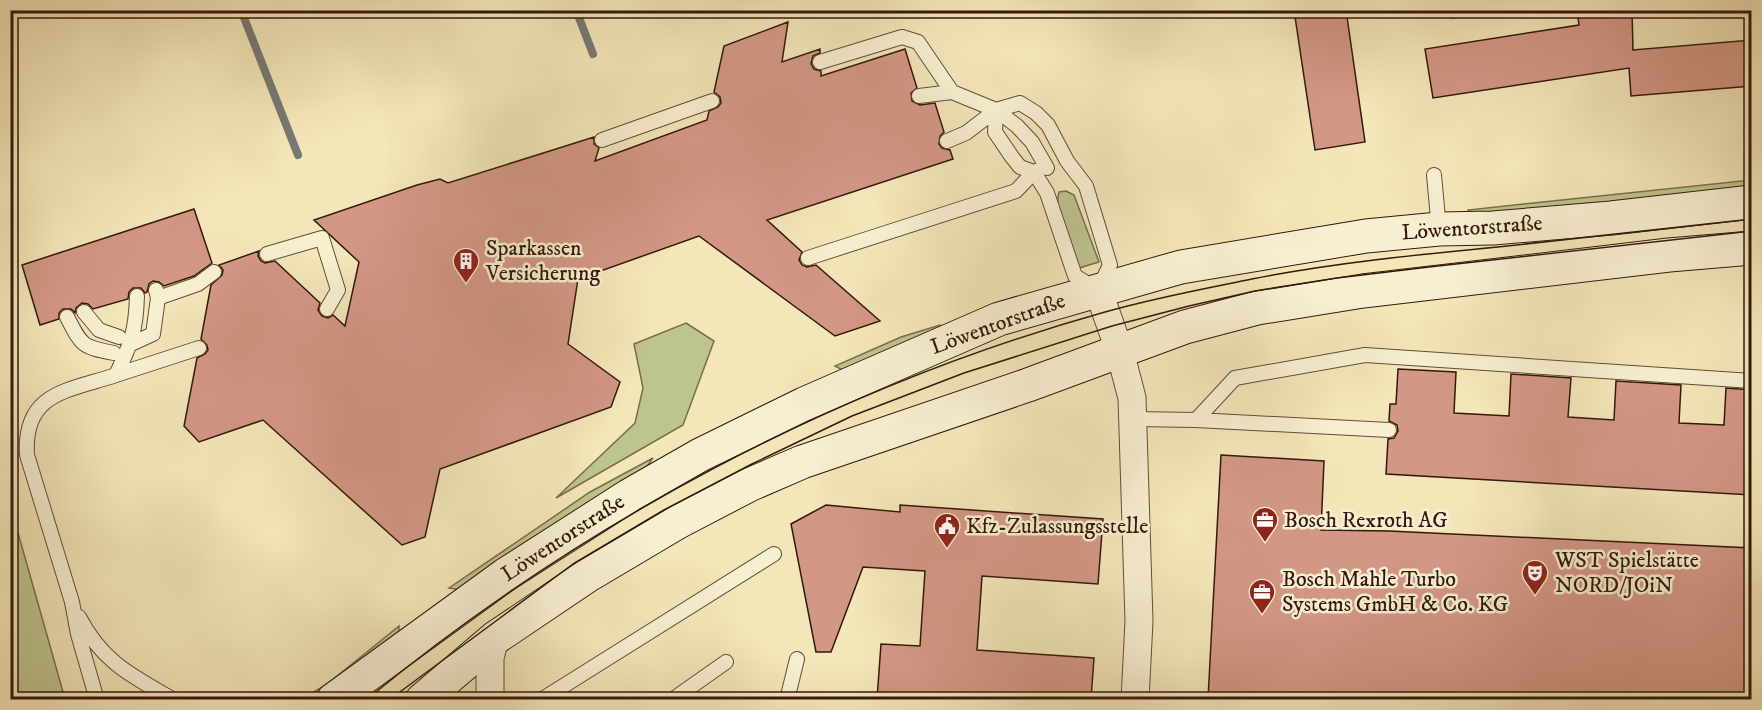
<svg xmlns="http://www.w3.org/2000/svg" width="1762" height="710" font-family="'IM FELL DW Pica',serif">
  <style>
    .green { fill: #bec48e; stroke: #796e4c; stroke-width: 1.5 }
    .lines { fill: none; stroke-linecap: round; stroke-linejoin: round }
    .stream { stroke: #757a75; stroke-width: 8 }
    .building { fill: #d39785; stroke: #34180b; stroke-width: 1.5 }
    .service-casing { stroke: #644c36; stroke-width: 16 }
    .minor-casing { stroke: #644c36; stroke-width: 29 }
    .secondary-casing { stroke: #34180b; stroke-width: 35 }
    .service { stroke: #f7efd2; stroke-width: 14 }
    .minor { stroke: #f7efd2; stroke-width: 27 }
    .secondary { stroke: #f7efd2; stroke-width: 33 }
    .tram { stroke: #34180b; stroke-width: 1.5 }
    .labels { text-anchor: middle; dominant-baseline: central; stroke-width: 5; stroke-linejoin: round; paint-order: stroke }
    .street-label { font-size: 22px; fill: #34180b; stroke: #f7efd2 }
    .poi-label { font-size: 22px; fill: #34180b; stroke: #f7efd2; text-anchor: start }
  </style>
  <rect width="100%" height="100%" fill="#f3e6b9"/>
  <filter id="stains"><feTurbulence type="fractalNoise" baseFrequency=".00333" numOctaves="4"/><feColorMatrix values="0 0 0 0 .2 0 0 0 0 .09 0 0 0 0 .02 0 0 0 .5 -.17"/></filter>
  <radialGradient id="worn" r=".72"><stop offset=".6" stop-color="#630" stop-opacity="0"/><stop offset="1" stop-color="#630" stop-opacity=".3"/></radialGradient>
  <path class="green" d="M 1751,180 L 1751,189 L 1473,216 L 1468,210 Z
    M 1066,191 L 1074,195 L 1099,262 L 1079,268 C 1072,249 1053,211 1059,192 Z
    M 686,323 L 714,341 L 683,425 L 556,498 L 635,423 L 643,388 L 634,344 Z
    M 940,325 L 944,329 L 846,372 L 835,366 L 901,337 Z
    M 653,458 L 640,476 L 462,590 L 449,588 L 590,492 Z
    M 11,508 L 65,699 L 14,699 L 11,689 Z
    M 399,626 L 399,640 L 324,696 L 310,698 L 310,694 L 326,685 Z"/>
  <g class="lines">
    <path class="stream" d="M 241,10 L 298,155
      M 576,10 L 593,54"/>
  </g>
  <path class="building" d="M 1294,10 L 1346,10 L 1365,142 L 1315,150 Z
    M 1577,10 L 1632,10 L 1633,50 L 1752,40 L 1752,86 L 1631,96 L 1629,68 L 1433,98 L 1425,49 L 1579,25 Z
    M 788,22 L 782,62 L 820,49 L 820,53 L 813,56 L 811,64 L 814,69 L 821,71 L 821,76 L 905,49 L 917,88 L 911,93 L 912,101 L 920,105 L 935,103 L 944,132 L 940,136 L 939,144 L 942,148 L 950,150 L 953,159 L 767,220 L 802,252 L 799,260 L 802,265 L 807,267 L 816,265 L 880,321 L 835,336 L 699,236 L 578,279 L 568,344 L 620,382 L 611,407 L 440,469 L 425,537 L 402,545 L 263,420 L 199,442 L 184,426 L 197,358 L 205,354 L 208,350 L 207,345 L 201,339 L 211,285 L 222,275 L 223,270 L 219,265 L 259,251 L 258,256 L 261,261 L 265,263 L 275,261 L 320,303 L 318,310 L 322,316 L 328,318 L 333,315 L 345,326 L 359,262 L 314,220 L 417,185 L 440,179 L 448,183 L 594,137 L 594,144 L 599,148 L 595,161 L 707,120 L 709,111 L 718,107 L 721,103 L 720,97 L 714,92 L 724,46 Z
    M 194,209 L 212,263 L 194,276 L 164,286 L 159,282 L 153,281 L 149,284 L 147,292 L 145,293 L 141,288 L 133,288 L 129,292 L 128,299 L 93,309 L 88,304 L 82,303 L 76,308 L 75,313 L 71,309 L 63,309 L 59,313 L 59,319 L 40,325 L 22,265 Z
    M 1398,369 L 1456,372 L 1454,413 L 1509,416 L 1511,374 L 1571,378 L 1568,417 L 1614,420 L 1616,381 L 1681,385 L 1679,423 L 1724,425 L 1726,388 L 1752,390 L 1752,495 L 1386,474 L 1388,439 L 1394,438 L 1398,431 L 1397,425 L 1389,421 L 1390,404 L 1396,404 Z
    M 1221,455 L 1324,461 L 1321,530 L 1389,531 L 1752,548 L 1752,699 L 1208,699 Z
    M 826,505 L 900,512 L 900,505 L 1103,519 L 1098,584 L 982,576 L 977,650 L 1094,658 L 1091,699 L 877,699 L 881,644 L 920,646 L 925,571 L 863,567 L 831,652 L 816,652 L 791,524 Z"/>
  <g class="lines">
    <g class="service-casing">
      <path id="service" d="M 1453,11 L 1454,10
        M 820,62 L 902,37 L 918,42 L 952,92 L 996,110 L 1017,126 L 1032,142 L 1047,168
        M 919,96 L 952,92
        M 602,140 L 712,101
        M 947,141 L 966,133 L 996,110 L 1020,103 L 1036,113 L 1048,125 L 1067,161 L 1086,186 L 1110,265 L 1098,290 L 1075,276 L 1047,193 L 1034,172 L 1020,167 L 1012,157 L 995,132 L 996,110
        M 1434,175 L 1439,229
        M 267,254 L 322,238 L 338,290 L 327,309
        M 808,258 L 1016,191 L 1034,172 L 1039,170
        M 158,298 L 198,284 L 214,272
        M 84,312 L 99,330 L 119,337
        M 67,317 C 82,346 82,347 114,353
        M 131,344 L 153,334 L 158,298 L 156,290
        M 116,375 L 199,348
        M 1134,419 L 1196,420 L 1235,378 L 1365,355 L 1752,381
        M 1196,420 L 1389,430
        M 79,617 C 102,662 132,676 174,700
        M 97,700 L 78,634 L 72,602 L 27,455 C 23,392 68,391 116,375 C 131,344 136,331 137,296
        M 541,700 L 774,554
        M 672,700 L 726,662
        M 787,700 L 797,659"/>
    </g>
    <g class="minor-casing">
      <path id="minor" d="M 1098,290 L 1120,352 L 1132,398 L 1139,621 L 1135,700
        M 490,700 L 490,658 L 495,638"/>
    </g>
    <g class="secondary-casing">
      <path id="secondary" d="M 333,700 L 505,575 L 630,495 L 700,455 L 804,404 L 999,319 L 1181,267 L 1366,236 L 1439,229 L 1493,228 L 1611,218 L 1752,202
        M 422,700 L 495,638 L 587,576 L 678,522 L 749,485 L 802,462 L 1028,385 L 1185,327 L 1257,308 L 1363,291 L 1669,255 L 1752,248"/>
    </g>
    <use href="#service" class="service"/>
    <use href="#minor" class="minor"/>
    <use href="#secondary" class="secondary"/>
    <path class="tram" d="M 366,700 C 584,521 834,388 1105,312 C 1154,298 1203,289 1252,279 C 1333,263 1415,255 1498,247 C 1582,238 1667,228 1752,219
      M 389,700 L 573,564 L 664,510 L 752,464 L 852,416 L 964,373 L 1112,326 L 1189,306 L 1255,291 L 1337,278 L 1429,267 L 1752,231"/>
  </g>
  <defs>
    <g id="building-pin" transform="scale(1.35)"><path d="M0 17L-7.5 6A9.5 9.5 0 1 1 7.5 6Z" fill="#8f2418" stroke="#f7efd2"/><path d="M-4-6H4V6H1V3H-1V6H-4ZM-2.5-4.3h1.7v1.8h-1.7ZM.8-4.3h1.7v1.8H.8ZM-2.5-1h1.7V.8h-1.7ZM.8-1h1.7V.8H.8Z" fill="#fff"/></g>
    <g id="office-pin" transform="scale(1.35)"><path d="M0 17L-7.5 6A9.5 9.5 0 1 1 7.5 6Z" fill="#8f2418" stroke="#f7efd2"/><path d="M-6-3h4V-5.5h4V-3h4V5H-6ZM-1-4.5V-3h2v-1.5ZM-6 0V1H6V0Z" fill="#fff"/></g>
    <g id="civic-pin" transform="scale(1.35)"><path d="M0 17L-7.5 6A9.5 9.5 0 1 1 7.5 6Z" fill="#8f2418" stroke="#f7efd2"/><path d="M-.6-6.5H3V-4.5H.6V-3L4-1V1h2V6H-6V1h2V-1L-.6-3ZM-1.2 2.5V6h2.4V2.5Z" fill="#fff"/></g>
    <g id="theatre-pin" transform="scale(1.35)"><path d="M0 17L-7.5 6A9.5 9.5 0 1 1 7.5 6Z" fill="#8f2418" stroke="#f7efd2"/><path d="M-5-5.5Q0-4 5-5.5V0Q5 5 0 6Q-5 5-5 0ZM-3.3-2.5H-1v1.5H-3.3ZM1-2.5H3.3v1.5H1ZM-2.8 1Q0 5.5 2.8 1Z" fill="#fff"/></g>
  </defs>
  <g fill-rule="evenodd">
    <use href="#building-pin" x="466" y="261"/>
    <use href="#office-pin" x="1265" y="520"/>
    <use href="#civic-pin" x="947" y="526"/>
    <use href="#theatre-pin" x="1535" y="573"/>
    <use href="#office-pin" x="1262" y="592"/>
  </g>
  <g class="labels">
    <g class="street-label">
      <text transform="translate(1472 228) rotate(-4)">Löwentorstraße</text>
      <text transform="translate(998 324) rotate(-20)">Löwentorstraße</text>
      <text transform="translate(563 538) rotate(-33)">Löwentorstraße</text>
    </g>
    <g class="poi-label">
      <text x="486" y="248">Sparkassen<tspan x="486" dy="25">Versicherung</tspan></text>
      <text x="1284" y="520">Bosch Rexroth AG</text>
      <text x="966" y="526">Kfz-Zulassungsstelle</text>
      <text x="1555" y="560">WST Spielstätte<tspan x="1555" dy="25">NORD/JOiN</tspan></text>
      <text x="1282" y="579">Bosch Mahle Turbo<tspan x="1282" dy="25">Systems GmbH &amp; Co. KG</tspan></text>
    </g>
  </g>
  <rect width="1762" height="710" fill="none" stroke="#f3e6b9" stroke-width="36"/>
  <rect x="12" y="12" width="1738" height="686" fill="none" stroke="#34180b" stroke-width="3"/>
  <rect x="18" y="18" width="1726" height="674" fill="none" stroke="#34180b" stroke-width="1.5"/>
  <rect width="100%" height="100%" filter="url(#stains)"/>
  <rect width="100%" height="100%" fill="url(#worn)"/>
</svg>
